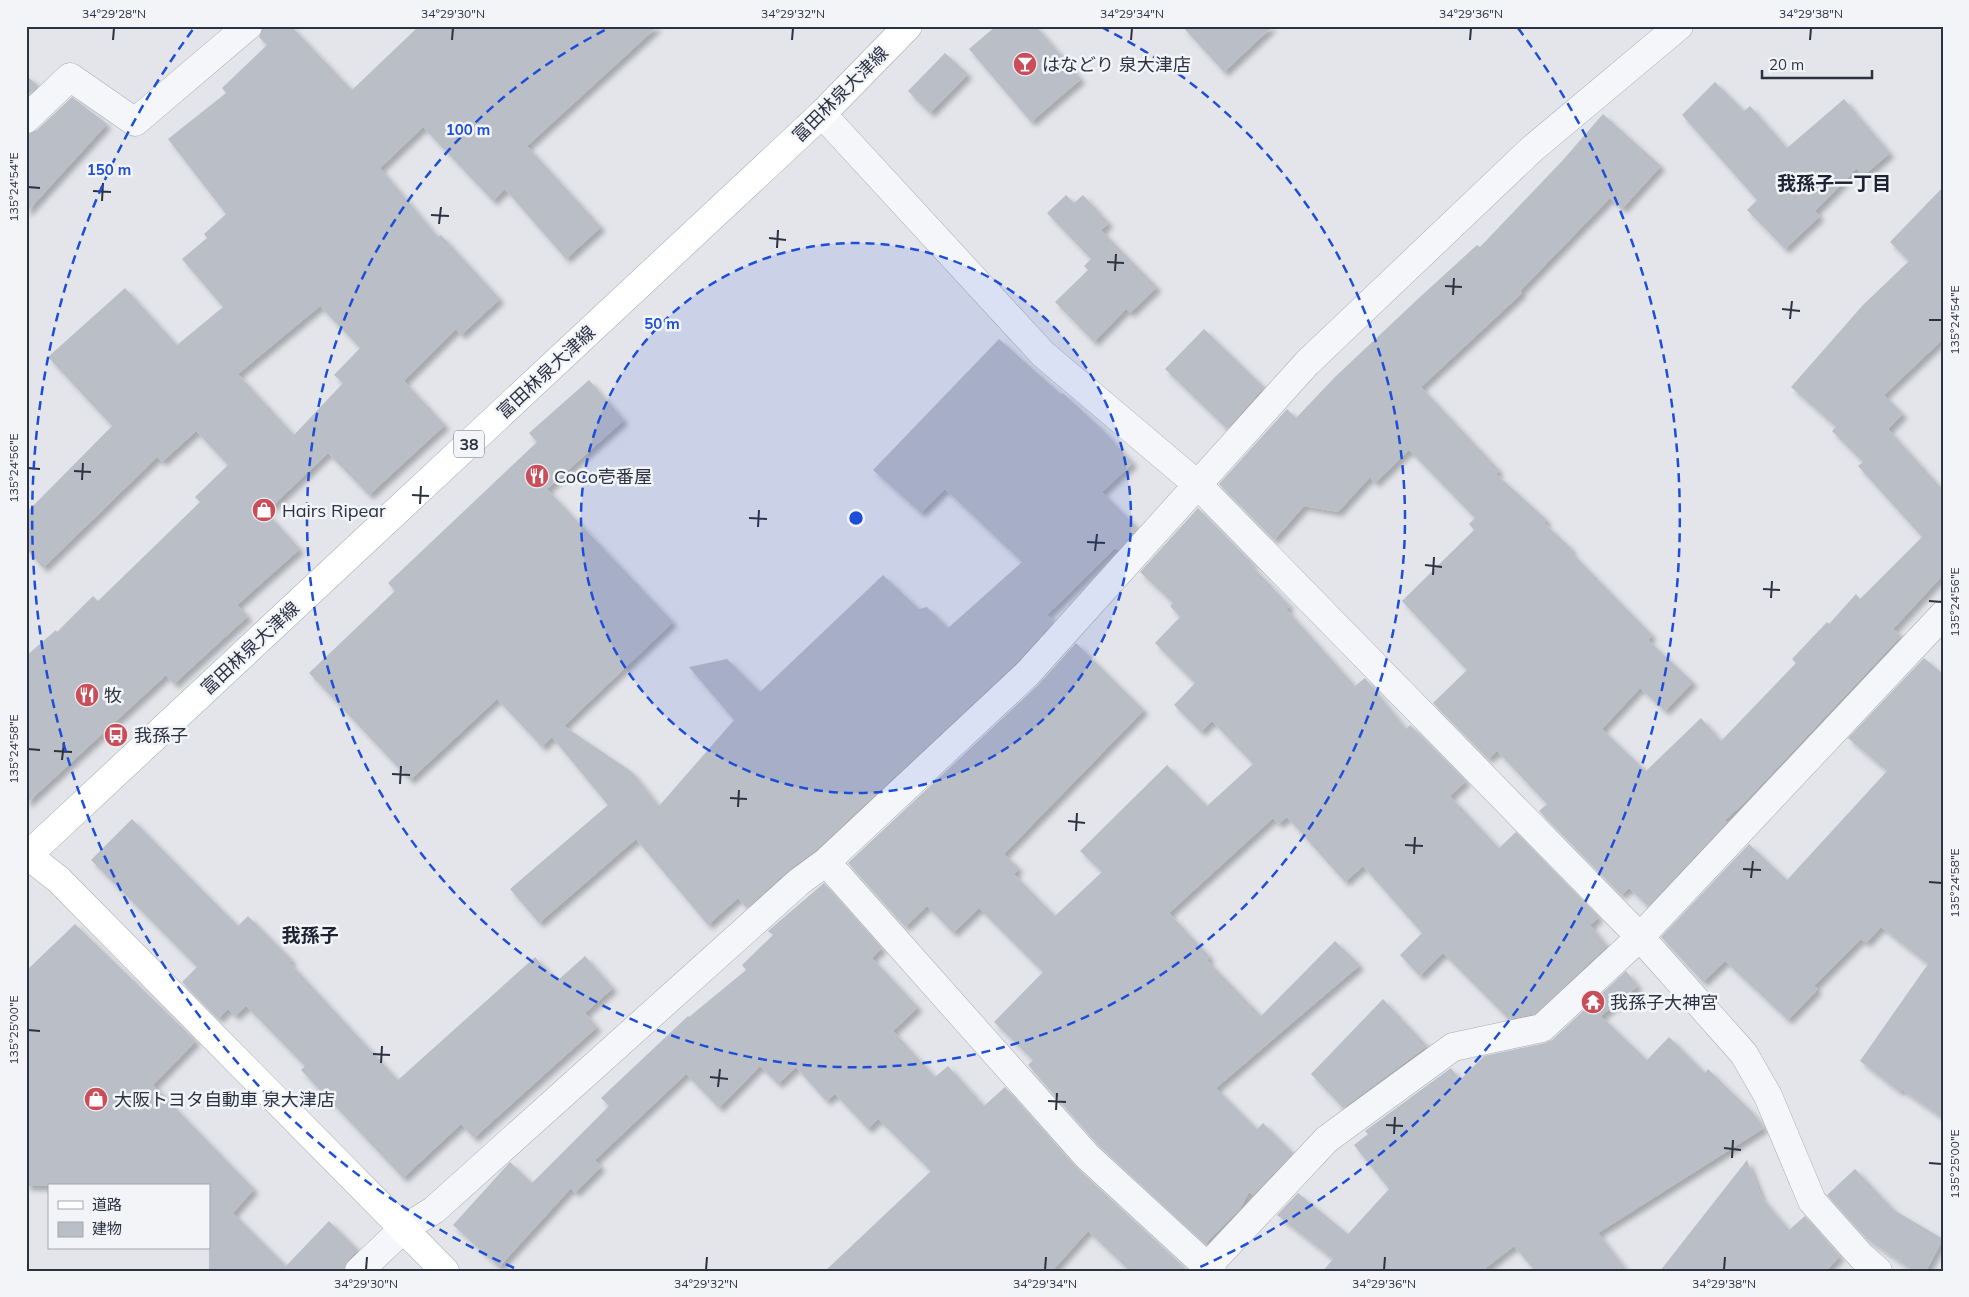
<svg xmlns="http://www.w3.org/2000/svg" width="1969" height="1297" font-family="Mulish,'Noto Sans JP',sans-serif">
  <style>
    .building { fill: #babec7; fill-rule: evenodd; filter: url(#shadow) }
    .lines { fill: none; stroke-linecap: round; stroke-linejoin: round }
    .street-casing { stroke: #a8acb4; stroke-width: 29 }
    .secondary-casing { stroke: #a8acb4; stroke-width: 29 }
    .primary-casing { stroke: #a2a9b6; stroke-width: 29 }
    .street { stroke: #f5f6f9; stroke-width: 28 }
    .secondary { stroke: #fff; stroke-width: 28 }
    .primary { stroke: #fff; stroke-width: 28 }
    .ticks { fill: none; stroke: #2b3242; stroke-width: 2 }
    .ring { fill: none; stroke: #1d4ed8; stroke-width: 2.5; stroke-dasharray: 9 6 }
    .labels { text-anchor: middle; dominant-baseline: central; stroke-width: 5; stroke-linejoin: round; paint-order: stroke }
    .shield { fill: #f2f4f8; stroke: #676c79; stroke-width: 1 }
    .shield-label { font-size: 16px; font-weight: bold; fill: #2b3242 }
    .poi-label { font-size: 18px; fill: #2b3242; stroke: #f2f4f8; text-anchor: start }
    .street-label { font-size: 18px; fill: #2b3242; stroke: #f2f4f8 }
    .neighbourhood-label { font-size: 19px; font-weight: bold; fill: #1d2333; stroke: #f2f4f8 }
    .centre { fill: #1d4ed8; stroke: #f2f4f8; stroke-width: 2.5 }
    .ring-label { font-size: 15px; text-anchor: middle; font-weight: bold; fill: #1d4ed8; stroke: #f2f4f8; stroke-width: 5; stroke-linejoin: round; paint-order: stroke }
    .neatline { fill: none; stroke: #2b3242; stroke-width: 2 }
    .ticks-label { font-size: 12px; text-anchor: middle; fill: #2b3242 }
  </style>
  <defs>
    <filter id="shadow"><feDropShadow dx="4.5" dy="4.5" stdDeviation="2.5" flood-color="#0004"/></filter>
  </defs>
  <rect width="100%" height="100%" fill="#e3e5ea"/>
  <path class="building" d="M 263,26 L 291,26 L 352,90 L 419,26 L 658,26 L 527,146 L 601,227 L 566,259 L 505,189 L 493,201 L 423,127 L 380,168 L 438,237 L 441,235 L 500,299 L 461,335 L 456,329 L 404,381 L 445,425 L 369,495 L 328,453 L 266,512 L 300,549 L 237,605 L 248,616 L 174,684 L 166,675 L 26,804 L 26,656 L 56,630 L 57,632 L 93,596 L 98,601 L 200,502 L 195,497 L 228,465 L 196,431 L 162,462 L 157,457 L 43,568 L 26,548 L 26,513 L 112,426 L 48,357 L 125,288 L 177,345 L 223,307 L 182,259 L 207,238 L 204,234 L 226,214 L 168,139 L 226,93 L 222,88 L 267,45 L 259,37 ZM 320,306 L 360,348 L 334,375 L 343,383 L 294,435 L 238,374 Z
    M 996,26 L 1036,26 L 1081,79 L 1031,122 L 969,49 Z
    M 1182,26 L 1273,26 L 1224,72 Z
    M 945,53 L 968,74 L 930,113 L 908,91 Z
    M 26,75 L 38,86 L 26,97 Z
    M 1715,82 L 1744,111 L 1750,106 L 1787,148 L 1844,99 L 1890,153 L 1863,176 L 1857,168 L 1815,211 L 1820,216 L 1785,249 L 1747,210 L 1757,200 L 1682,115 Z
    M 72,97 L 107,124 L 26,213 L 26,134 L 37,130 Z
    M 1603,114 L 1661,166 L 1622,209 L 1610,198 L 1520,291 L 1522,293 L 1421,387 L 1499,470 L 1496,474 L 1547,520 L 1544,523 L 1572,549 L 1570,551 L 1652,635 L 1648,640 L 1693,682 L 1665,711 L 1640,688 L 1602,729 L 1646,771 L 1701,718 L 1721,741 L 1796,663 L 1792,659 L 1827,622 L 1829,624 L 1856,594 L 1860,599 L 1922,537 L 1858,466 L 1863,462 L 1832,431 L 1836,427 L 1791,387 L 1863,305 L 1909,261 L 1890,242 L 1943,187 L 1943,339 L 1884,395 L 1903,414 L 1888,429 L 1943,490 L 1943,575 L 1893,629 L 1901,636 L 1744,803 L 1725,820 L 1727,822 L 1648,906 L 1629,888 L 1621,895 L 1539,811 L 1547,804 L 1497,751 L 1488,759 L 1433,703 L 1467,670 L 1402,601 L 1474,530 L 1469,524 L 1475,518 L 1409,450 L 1375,483 L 1370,477 L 1338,512 L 1304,506 L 1274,540 L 1219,484 L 1287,409 L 1296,418 L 1335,377 L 1420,297 L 1477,245 L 1480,247 L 1563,160 Z
    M 1066,195 L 1074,203 L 1083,195 L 1109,223 L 1101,230 L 1157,287 L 1130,313 L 1126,309 L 1094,342 L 1055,302 L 1088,270 L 1084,266 L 1091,259 L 1047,213 Z
    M 1204,329 L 1264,387 L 1227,429 L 1165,369 Z
    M 999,339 L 1061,394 L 1063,393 L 1103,430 L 1133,463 L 1102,492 L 1138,528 L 1118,550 L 1115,548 L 1047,615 L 1054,621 L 1017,662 L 816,850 L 790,869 L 747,908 L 738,898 L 708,925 L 636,839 L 539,923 L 510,889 L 608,805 L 552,737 L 542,747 L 497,699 L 410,780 L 309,673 L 395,591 L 388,583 L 537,442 L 529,433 L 589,380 L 624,420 L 547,489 L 673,622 L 564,726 L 632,772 L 659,806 L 734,720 L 689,667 L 727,659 L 760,692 L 883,575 L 919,609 L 927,607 L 948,628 L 1022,562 L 945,489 L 921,513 L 873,470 Z
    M 1198,508 L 1252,563 L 1251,565 L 1290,606 L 1286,609 L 1355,686 L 1365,678 L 1406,729 L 1410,725 L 1466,781 L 1450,796 L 1499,848 L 1516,832 L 1599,917 L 1590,925 L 1607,946 L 1535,1014 L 1509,1019 L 1443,953 L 1420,976 L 1400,955 L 1422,933 L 1363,866 L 1345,882 L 1287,817 L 1278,824 L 1273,818 L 1169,913 L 1210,957 L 1207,960 L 1261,1016 L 1335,941 L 1360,965 L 1216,1088 L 1257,1129 L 1263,1123 L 1293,1153 L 1253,1195 L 1249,1192 L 1240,1209 L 1205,1244 L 1098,1145 L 1028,1065 L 1033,1060 L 994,1022 L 1043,972 L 979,908 L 953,933 L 927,906 L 905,927 L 848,863 L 1039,684 L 1076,643 L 1144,710 L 1004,854 L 1019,868 L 1014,874 L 1055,916 L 1102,872 L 1080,851 L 1167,765 L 1207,806 L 1253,764 L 1212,721 L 1201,732 L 1174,705 L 1195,683 L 1155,643 L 1180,617 L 1170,606 L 1173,603 L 1140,572 Z
    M 1924,658 L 1943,674 L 1943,1118 L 1901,1089 L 1900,1092 L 1860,1061 L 1928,964 L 1881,927 L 1866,943 L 1861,939 L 1814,986 L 1818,989 L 1788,1020 L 1725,961 L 1703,982 L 1661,937 L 1749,844 L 1787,880 L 1887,771 L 1848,738 Z
    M 132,819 L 238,926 L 248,916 L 292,960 L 289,962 L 398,1080 L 535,957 L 557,981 L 585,956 L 613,988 L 585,1013 L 597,1027 L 474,1138 L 461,1124 L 403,1178 L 301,1070 L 305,1066 L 246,1006 L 235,1016 L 228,1009 L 218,1019 L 182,982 L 197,967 L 91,860 Z
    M 824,883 L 882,948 L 872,958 L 918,1007 L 893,1031 L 935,1077 L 948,1066 L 984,1106 L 1005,1087 L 1076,1167 L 1183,1266 L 1178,1271 L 1130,1271 L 1088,1231 L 1052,1271 L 825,1271 L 931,1171 L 878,1119 L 868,1129 L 835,1094 L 826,1101 L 796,1067 L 778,1084 L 760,1066 L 719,1108 L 686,1074 L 595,1160 L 601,1167 L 575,1193 L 571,1188 L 499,1267 L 453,1225 L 510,1162 L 532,1183 L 609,1106 L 601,1098 L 688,1016 L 689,1017 L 746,970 L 742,965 L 773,935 L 768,931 Z
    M 75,924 L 196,1041 L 153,1085 L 254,1189 L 233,1213 L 286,1266 L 329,1221 L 358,1250 L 348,1260 L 344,1271 L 209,1271 L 209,1186 L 26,1186 L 26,971 Z
    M 1626,971 L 1638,986 L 1601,1016 L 1647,1060 L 1669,1037 L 1705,1073 L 1708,1069 L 1753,1113 L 1764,1128 L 1598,1233 L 1627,1271 L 1535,1271 L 1514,1246 L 1482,1271 L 1323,1271 L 1333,1259 L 1277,1215 L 1298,1193 L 1348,1234 L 1389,1189 L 1354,1145 L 1368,1134 L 1365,1131 L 1451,1068 L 1460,1080 L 1484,1056 L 1545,1043 L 1552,1040 Z
    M 1383,999 L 1427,1046 L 1343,1108 L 1311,1074 Z
    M 1747,1160 L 1762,1198 L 1789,1230 L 1805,1216 L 1840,1256 L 1826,1271 L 1660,1271 Z
    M 1855,1169 L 1894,1210 L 1943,1239 L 1926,1271 L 1914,1271 L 1867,1239 L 1827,1195 Z"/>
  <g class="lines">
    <g class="street-casing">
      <path id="street" d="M 822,114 L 1043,354 L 1198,485 L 1640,937 L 1744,1054 L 1768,1096 L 1812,1201 L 1861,1256 L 1878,1271
        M 26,119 L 70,77 L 135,122 L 248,26
        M 826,862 L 1087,1156 L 1212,1271
        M 359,1271 L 402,1230 L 434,1210 L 800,881 L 826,862 L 1028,673 L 1307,363 L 1532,149 L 1679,26
        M 1203,1271 L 1327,1139 L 1453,1047 L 1542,1028 L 1640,937 L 1943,615"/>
    </g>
    <g class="secondary-casing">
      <path id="secondary" d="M 26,854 L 59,880 L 445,1271"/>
    </g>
    <g class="primary-casing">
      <path id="primary" d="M 26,857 L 822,114 L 908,26"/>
    </g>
    <use href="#street" class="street"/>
    <use href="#secondary" class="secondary"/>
    <use href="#primary" class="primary"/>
  </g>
  <path class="ticks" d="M 113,40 L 114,28M 452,40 L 453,28M 792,40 L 793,28M 1131,40 L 1132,28M 1470,40 L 1471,28M 1810,40 L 1811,28M 28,187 L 40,188M 93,191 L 111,192M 102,201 L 103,183M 431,215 L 449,216M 439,224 L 441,207M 769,238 L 786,240M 777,248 L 778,230M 1107,262 L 1124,263M 1115,271 L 1116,254M 1445,286 L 1462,287M 1453,295 L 1454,278M 1782,309 L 1800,311M 1790,319 L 1792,301M 1929,320 L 1942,320M 28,468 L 40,469M 74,471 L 91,472M 82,480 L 83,463M 412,495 L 429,496M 420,504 L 421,486M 749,518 L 767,519M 758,527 L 759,510M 1087,542 L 1105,543M 1095,551 L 1097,534M 1425,565 L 1442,567M 1433,575 L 1434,557M 1763,589 L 1780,590M 1771,598 L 1772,581M 1929,601 L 1942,602M 28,749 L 40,750M 54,751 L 72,752M 62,760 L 64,742M 392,774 L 410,775M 400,784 L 401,766M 730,798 L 747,799M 738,807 L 739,790M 1068,821 L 1085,823M 1076,831 L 1077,813M 1405,845 L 1423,846M 1414,854 L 1415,837M 1743,869 L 1761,870M 1751,878 L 1753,861M 1929,882 L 1942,883M 28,1030 L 40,1031M 373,1054 L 390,1055M 381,1063 L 382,1046M 710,1077 L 728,1079M 718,1087 L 720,1069M 1048,1101 L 1066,1102M 1056,1110 L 1057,1093M 1386,1125 L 1403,1126M 1394,1134 L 1395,1117M 1724,1148 L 1741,1150M 1732,1158 L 1733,1140M 1929,1163 L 1942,1164M 366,1270 L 367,1257M 706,1270 L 707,1257M 1045,1270 L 1046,1257M 1384,1270 L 1385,1257M 1724,1270 L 1725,1257"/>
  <circle cx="856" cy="518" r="275" fill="#1d4ed8" fill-opacity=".12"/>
  <g class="ring">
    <circle cx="856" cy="518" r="275"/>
    <path d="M1101 27A549 549 0 1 1 611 27"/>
    <path d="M514 1268A824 824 0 0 1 194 28M1518 28A824 824 0 0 1 1198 1268"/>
  </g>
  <defs>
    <g id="bar-disc" transform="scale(1.25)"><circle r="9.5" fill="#ca4d5a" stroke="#f2f4f8"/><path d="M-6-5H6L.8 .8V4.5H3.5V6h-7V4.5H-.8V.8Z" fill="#fff"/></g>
    <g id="restaurant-disc" transform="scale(1.25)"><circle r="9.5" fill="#ca4d5a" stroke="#f2f4f8"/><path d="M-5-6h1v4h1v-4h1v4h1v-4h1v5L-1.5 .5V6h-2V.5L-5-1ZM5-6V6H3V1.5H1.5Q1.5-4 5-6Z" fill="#fff"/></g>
    <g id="shop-disc" transform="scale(1.25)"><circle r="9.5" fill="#ca4d5a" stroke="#f2f4f8"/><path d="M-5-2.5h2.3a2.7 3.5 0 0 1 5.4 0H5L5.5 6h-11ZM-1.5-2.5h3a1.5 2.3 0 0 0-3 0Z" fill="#fff"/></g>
    <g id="bus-disc" transform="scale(1.25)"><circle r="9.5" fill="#ca4d5a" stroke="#f2f4f8"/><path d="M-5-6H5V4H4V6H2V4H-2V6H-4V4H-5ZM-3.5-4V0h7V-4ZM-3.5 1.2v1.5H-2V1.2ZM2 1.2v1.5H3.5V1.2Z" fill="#fff"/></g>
    <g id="temple-disc" transform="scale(1.25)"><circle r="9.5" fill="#ca4d5a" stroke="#f2f4f8"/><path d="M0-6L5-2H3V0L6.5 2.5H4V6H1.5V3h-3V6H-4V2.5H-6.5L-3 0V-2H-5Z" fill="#fff"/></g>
  </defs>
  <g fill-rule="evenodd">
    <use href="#bar-disc" x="1025" y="64"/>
    <use href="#restaurant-disc" x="537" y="476"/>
    <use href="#shop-disc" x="264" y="510"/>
    <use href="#restaurant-disc" x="87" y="695"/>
    <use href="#bus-disc" x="116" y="735"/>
    <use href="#temple-disc" x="1593" y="1002"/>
    <use href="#shop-disc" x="96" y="1099"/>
  </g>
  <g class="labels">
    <rect class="shield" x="454" y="430.5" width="30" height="27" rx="4"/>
    <g class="shield-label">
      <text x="469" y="444">38</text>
    </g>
    <g class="poi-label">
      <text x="1042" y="64">はなどり 泉大津店</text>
      <text x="554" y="476">CoCo壱番屋</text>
      <text x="282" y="510">Hairs Ripear</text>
      <text x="104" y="695">牧</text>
      <text x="134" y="735">我孫子</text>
      <text x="1610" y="1002">我孫子大神宮</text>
      <text x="114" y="1099">大阪トヨタ自動車 泉大津店</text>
    </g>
    <g class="street-label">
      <text transform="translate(840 94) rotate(-45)">富田林泉大津線</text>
      <text transform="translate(546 372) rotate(-43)">富田林泉大津線</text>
      <text transform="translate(250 648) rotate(-43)">富田林泉大津線</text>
    </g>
    <g class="neighbourhood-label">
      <text x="1834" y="183">我孫子一丁目</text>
      <text x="310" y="935">我孫子</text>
    </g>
  </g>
  <circle cx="856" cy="518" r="8" class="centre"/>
  <g class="ring-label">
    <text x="468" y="135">100 m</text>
    <text x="109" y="175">150 m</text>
    <text x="662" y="329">50 m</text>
  </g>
  <rect width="1969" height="1297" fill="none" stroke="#f2f4f8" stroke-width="55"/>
  <rect x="48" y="1184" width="162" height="65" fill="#f2f4f8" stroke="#a2a6af"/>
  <rect x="58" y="1201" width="25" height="8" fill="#ffffff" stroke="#a2a6af"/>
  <text x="92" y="1210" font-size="15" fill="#2b3242">道路</text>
  <rect x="58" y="1222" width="25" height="15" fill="#babec7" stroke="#a2a6af"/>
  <text x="92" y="1234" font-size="15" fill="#2b3242">建物</text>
  <path d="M1762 70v8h110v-8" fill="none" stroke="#2b3242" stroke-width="2.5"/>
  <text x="1769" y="70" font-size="15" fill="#2b3242" stroke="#f2f4f8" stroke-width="4" paint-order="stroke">20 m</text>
  <rect x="28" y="28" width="1914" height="1242" class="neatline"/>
  <g class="ticks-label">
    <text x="114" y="18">34°29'28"N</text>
    <text x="453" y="18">34°29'30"N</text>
    <text x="793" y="18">34°29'32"N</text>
    <text x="1132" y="18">34°29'34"N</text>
    <text x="1471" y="18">34°29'36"N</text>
    <text x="1811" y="18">34°29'38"N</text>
    <text transform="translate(14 187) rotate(-90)" y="4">135°24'54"E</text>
    <text transform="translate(1955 320) rotate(-90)" y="4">135°24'54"E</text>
    <text transform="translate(14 468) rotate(-90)" y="4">135°24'56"E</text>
    <text transform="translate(1955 602) rotate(-90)" y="4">135°24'56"E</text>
    <text transform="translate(14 749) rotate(-90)" y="4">135°24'58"E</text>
    <text transform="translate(1955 883) rotate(-90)" y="4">135°24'58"E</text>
    <text transform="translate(14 1030) rotate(-90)" y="4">135°25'00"E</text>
    <text transform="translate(1955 1164) rotate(-90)" y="4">135°25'00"E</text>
    <text x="366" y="1288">34°29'30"N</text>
    <text x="706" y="1288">34°29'32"N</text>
    <text x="1045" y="1288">34°29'34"N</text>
    <text x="1384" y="1288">34°29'36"N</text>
    <text x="1724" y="1288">34°29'38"N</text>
  </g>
</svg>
